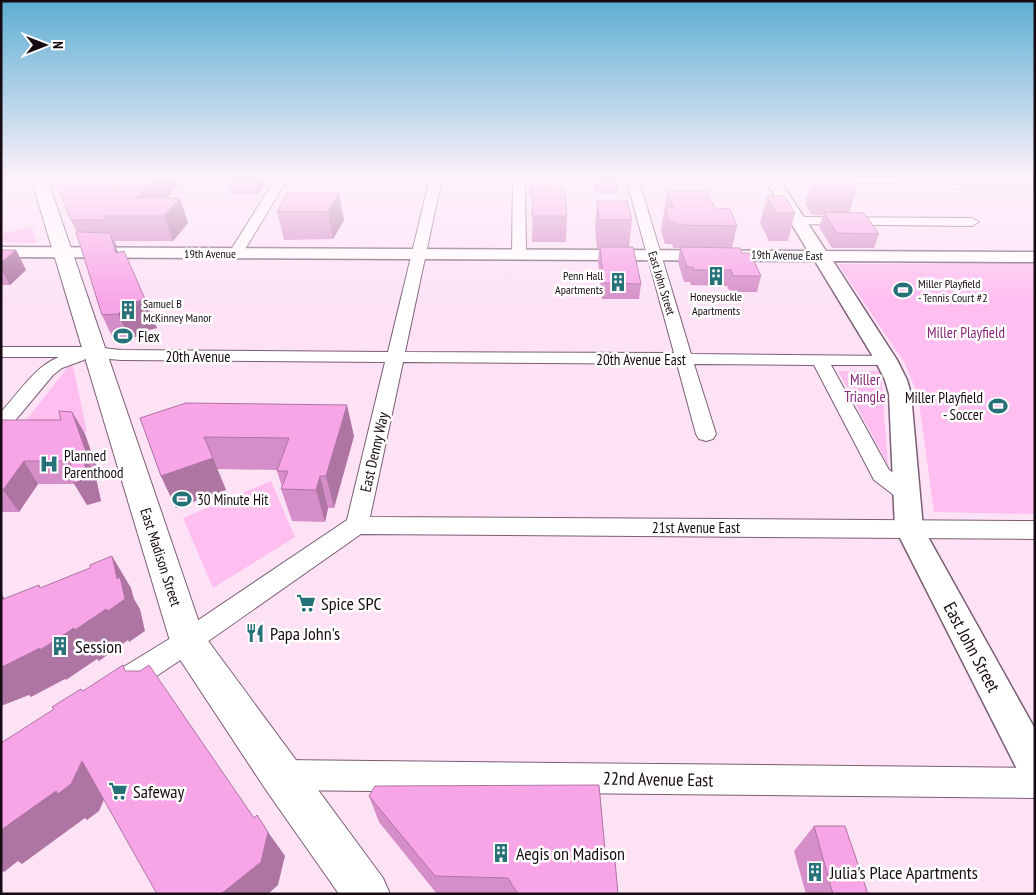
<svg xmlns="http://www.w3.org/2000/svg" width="1036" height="895" font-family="'PT Sans Narrow',sans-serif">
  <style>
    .green { fill: #febef0 }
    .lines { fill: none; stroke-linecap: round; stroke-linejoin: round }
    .minor-casing { stroke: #7a5e74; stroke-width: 2 }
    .tertiary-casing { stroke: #7a5e74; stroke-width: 3 }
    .primary-casing { stroke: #7a5e74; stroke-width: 2 }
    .minor { fill: #fff; fill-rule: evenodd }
    .tertiary { fill: #fff; fill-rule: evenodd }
    .primary { fill: #fff; fill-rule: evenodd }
    .wall { fill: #d58ec7 }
    .shaded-wall { fill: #ae74a2 }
    .building { fill: #f8a5e7; stroke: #ae74a2 }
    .labels { text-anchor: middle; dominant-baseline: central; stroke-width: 5; stroke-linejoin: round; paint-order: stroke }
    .far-street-label { font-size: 12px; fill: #160b13; stroke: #fff }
    .far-poi-label { font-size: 12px; fill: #160b13; stroke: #fff; text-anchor: start }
    .park-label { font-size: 15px; fill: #872979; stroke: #fff }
    .poi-label { font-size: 15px; fill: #160b13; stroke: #fff; text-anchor: start }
    .street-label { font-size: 15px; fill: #160b13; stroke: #fff }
    .near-poi-label { font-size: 18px; fill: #160b13; stroke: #fff; text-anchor: start }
    .near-street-label { font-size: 18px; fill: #160b13; stroke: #fff }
  </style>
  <rect width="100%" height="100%" fill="#fde2f6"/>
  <path class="green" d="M 32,227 L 37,243 L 1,242 L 1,234 Z
    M 1035,263 L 1035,514 L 934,512 L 918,395 L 904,362 L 838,264 Z
    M 73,366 L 87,432 L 16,433 L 68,367 Z
    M 838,371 L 881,371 L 888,465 Z
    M 271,481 L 295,537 L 213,588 L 183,518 Z"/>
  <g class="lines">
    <g class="minor-casing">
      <path id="minor" d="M 276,178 L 288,178 L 241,256 L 231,256 L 229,253 Z
        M 430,178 L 442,178 L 405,352 L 674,353 L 626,178 L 638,178 L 691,354 L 892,356 L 895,360 L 892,364 L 886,365 L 831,365 L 889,470 L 915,487 L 918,493 L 915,499 L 907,501 L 899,499 L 874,480 L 814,365 L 694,364 L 716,434 L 713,439 L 706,441 L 699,439 L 696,434 L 677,364 L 403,362 L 370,517 L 1035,521 L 1035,539 L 361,534 L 197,649 L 137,689 L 127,692 L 117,689 L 113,680 L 117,671 L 179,633 L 347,520 L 385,362 L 121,360 L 86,357 L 84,360 L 62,368 L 53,375 L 8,429 L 1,431 L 1,412 C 18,394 35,366 59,357 L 1,357 L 1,347 L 94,347 L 121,350 L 388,352 Z
        M 513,178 L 525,178 L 526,253 L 524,256 L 514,256 L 512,253 Z
        M 700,178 L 1035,178 L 1035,182 L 1030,184 L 706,182 Z
        M 798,217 L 972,218 L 979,222 L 972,226 L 793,224 L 791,221 L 793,218 Z
        M 281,760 L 1035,768 L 1035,798 L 281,790 L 270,786 L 266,775 L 270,764 Z"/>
    </g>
    <g class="tertiary-casing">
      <path id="tertiary" d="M 764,178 L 778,178 L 826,251 L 1035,252 L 1035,262 L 833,261 L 897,360 L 907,380 L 911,394 L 923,528 L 1035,729 L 1035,784 L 1022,779 L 895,528 L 889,394 L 885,380 L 875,360 L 815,261 L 1,257 L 1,247 L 808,251 Z"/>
    </g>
    <g class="primary-casing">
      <path id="primary" d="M 31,178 L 47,178 L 203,634 L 383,878 L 390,894 L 339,894 L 266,790 L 175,652 L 170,641 Z"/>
    </g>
    <use href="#minor" class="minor"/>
    <use href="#tertiary" class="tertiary"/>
    <use href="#primary" class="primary"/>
  </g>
  <path class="wall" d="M 127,178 L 180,178 L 181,182 L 166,198 L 188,223 L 173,241 L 115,241 L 117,246 L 115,246 L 118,252 L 157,328 L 148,330 L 149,334 L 135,337 L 131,343 L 115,343 L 102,315 L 77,232 L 71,220 L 115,189 Z
    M 225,178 L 267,178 L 268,180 L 258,194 L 230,194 Z
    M 528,178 L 547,178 L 548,187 L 567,216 L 566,242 L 532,242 L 533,196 L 529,196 Z
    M 593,178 L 619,178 L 618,193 L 595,193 Z
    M 812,178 L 857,189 L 849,213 L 879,234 L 874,248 L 832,248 L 819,227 L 823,215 L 812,215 L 805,204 Z
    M 667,191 L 715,208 L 737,226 L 732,248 L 742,253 L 761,276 L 757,292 L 730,292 L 727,286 L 691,285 L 690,282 L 684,282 L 678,262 L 680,248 L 673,248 L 672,244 L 665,244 L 661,231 Z
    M 339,193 L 344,220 L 333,239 L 284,240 L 277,212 Z
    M 767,196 L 795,213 L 788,241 L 769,241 L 760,223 Z
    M 597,201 L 632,220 L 629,247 L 641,284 L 639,299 L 602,299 L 598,262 L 599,248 L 597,248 L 595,228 Z
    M 1,248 L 3,250 L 16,250 L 26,270 L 10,285 L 1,285 Z
    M 72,412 L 85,434 L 99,474 L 95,474 L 101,501 L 87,505 L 74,484 L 38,484 L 19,512 L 1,512 L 1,420 L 61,420 Z
    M 140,418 L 354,436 L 334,508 L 328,508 L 325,522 L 292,521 L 281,489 L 282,487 L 277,471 L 277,470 L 217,469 L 226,490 L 176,508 L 161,476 Z
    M 369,796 L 606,861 L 618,894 L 437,894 L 379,822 Z
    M 814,826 L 868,894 L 806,894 L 794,851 Z"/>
  <path class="shaded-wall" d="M 155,178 L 180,178 L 181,182 L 151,216 L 136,198 Z
    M 254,178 L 267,178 L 268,180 L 258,194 Z
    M 339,193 L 344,220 L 333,239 L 328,212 Z
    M 180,198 L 188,223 L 173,241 L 164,216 Z
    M 110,233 L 121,259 L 116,253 Z
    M 1,248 L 7,258 L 16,250 L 26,270 L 10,285 L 1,269 Z
    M 145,299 L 157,328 L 148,330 L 149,334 L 135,337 L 131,343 L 118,314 L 123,309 L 136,302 Z
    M 347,405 L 354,436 L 334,508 L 326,476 Z
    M 72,412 L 85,434 L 99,474 L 86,452 Z
    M 82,452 L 95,474 L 101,501 L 87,505 L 74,483 Z
    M 213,458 L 226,490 L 176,508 L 161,476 Z
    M 24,461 L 38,484 L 19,512 L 3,490 Z
    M 320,476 L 328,508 L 325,522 L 316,490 Z
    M 112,556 L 131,588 L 134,599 L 140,609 L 145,631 L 129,642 L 128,640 L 99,661 L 97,659 L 66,680 L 65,679 L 31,697 L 29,695 L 1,706 L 1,664 L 117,579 Z
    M 1,594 L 13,608 L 1,627 Z
    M 82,761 L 109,788 L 99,811 L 87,820 L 85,818 L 22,864 L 18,861 L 4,872 L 1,870 L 1,830 Z
    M 268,832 L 285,856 L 278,885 L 268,894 L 221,894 Z"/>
  <path class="building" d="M 78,178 L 110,178 L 115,189 L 127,178 L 155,178 L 136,198 L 180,198 L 164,216 L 104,216 L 106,220 L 71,220 L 56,182 Z
    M 533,178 L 547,178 L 548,187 L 565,189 L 567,216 L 532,216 Z
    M 813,178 L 848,178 L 857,189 L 820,189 Z
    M 667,191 L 707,191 L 715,208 L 730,209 L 737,226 L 677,225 L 675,222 L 669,221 L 665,208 L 673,208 Z
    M 287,193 L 339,193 L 328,212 L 277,212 Z
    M 767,196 L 785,196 L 795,213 L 776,213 Z
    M 597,201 L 627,201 L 632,220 L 599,220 Z
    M 824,212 L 864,213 L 879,234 L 837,233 L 824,213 Z
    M 76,232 L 110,233 L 116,253 L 124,251 L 145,299 L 136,302 L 137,305 L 123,309 L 118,314 L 102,315 Z
    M 600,247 L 633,247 L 641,284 L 604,283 Z
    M 680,247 L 740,248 L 742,253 L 750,253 L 761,276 L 733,276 L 731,270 L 694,270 L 693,267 L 687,267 Z
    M 1,250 L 16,250 L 1,263 Z
    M 186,403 L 347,405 L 326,476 L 320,476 L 316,490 L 281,489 L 288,471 L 277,471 L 289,438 L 204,437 L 213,458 L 161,476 L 140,418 Z
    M 59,411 L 72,412 L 86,452 L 82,452 L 88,478 L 74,483 L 70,461 L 24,461 L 3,490 L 1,490 L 1,420 L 61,420 Z
    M 112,556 L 117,579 L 120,577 L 125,599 L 108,611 L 106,609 L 75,630 L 74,628 L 40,650 L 40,648 L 2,667 L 2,664 L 1,664 L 1,600 L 39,585 L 40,588 L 90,568 L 90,565 Z
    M 123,665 L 125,671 L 140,671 L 149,665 L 254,818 L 257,815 L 268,832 L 261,862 L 221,894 L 157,894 L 82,761 L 71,784 L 58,794 L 56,791 L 1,830 L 1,743 L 54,709 L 52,707 L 81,689 L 83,691 Z
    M 599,785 L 606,861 L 615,861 L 618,894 L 518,894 L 508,878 L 435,876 L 369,796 L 375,786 Z
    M 814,826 L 845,826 L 868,894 L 833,894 Z"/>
  <linearGradient id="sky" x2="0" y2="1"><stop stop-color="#5daed2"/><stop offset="0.59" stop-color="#fef2fb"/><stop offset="1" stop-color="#fef2fb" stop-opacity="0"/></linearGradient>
  <rect width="1036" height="303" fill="url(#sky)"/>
  <defs>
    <g id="building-bare" transform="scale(1.5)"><path d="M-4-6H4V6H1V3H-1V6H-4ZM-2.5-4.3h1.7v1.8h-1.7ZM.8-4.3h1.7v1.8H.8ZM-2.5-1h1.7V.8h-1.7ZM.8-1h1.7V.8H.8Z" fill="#277179" stroke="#fff" stroke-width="2.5" paint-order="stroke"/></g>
    <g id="stadium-bare" transform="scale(1.5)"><path d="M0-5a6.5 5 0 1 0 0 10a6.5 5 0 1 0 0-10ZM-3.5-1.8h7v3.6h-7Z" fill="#277179" stroke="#fff" stroke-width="2.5" paint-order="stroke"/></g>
    <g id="hospital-bare" transform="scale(1.5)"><path d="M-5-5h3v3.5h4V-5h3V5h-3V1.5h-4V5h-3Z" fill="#277179" stroke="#fff" stroke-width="2.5" paint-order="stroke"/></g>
    <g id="supermarket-bare" transform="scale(1.5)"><path d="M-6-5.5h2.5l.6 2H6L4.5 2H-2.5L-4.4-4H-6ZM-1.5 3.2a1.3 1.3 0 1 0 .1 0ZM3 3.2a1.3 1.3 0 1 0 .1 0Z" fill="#277179" stroke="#fff" stroke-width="2.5" paint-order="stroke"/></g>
    <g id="restaurant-bare" transform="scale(1.5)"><path d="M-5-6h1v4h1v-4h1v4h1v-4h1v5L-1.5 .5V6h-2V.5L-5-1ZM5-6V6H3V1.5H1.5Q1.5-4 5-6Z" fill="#277179" stroke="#fff" stroke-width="2.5" paint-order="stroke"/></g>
  </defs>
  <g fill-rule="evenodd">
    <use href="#building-bare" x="716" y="276"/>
    <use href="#building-bare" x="618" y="282"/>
    <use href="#stadium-bare" x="903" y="290"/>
    <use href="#building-bare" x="128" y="310"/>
    <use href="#stadium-bare" x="123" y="336"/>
    <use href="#stadium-bare" x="998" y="406"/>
    <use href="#hospital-bare" x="49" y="464"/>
    <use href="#stadium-bare" x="182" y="499"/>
    <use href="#supermarket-bare" x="306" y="603"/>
    <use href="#restaurant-bare" x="255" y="633"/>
    <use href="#building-bare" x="60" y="646"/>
    <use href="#supermarket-bare" x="118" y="791"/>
    <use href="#building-bare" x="501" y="853"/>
    <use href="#building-bare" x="815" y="872"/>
  </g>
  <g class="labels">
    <g class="far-street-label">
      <text x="210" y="253">19th Avenue</text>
      <text transform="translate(787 255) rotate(1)">19th Avenue East</text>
      <text transform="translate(662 283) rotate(73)">East John Street</text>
    </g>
    <g class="far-poi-label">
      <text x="603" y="275" text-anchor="end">Penn Hall<tspan x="603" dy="14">Apartments</tspan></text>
      <text x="918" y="283">Miller Playfield<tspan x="918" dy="14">- Tennis Court #2</tspan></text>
      <text x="716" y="296" text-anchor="middle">Honeysuckle<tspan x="716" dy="14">Apartments</tspan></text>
      <text x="143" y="303">Samuel B<tspan x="143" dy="14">McKinney Manor</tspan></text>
    </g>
    <g class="park-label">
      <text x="966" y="332">Miller Playfield</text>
      <text x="865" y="379">Miller<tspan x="865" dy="17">Triangle</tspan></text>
    </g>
    <g class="poi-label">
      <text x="138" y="336">Flex</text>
      <text x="983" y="397" text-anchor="end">Miller Playfield<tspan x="983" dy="17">- Soccer</tspan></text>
      <text x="64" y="455">Planned<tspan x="64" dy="17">Parenthood</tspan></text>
      <text x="197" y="499">30 Minute Hit</text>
    </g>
    <g class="street-label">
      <text x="198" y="356">20th Avenue</text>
      <text x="641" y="359">20th Avenue East</text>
      <text transform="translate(374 452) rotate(-77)">East Denny Way</text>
      <text x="696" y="527">21st Avenue East</text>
      <text transform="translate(161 557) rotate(72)">East Madison Street</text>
    </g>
    <g class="near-poi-label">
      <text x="321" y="603">Spice SPC</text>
      <text x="270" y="633">Papa John's</text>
      <text x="75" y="646">Session</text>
      <text x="133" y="791">Safeway</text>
      <text x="516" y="853">Aegis on Madison</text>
      <text x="830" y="872">Julia's Place Apartments</text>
    </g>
    <g class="near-street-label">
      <text transform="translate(972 647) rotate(62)">East John Street</text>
      <text transform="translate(658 779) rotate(1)">22nd Avenue East</text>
    </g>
  </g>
  <rect width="1036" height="895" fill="none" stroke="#160b13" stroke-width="5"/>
  <g transform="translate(45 45) rotate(90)" stroke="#ffffff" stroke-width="4" paint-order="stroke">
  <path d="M0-4L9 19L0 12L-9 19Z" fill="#160b13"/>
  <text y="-8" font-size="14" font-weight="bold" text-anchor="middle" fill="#160b13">N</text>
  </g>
</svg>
